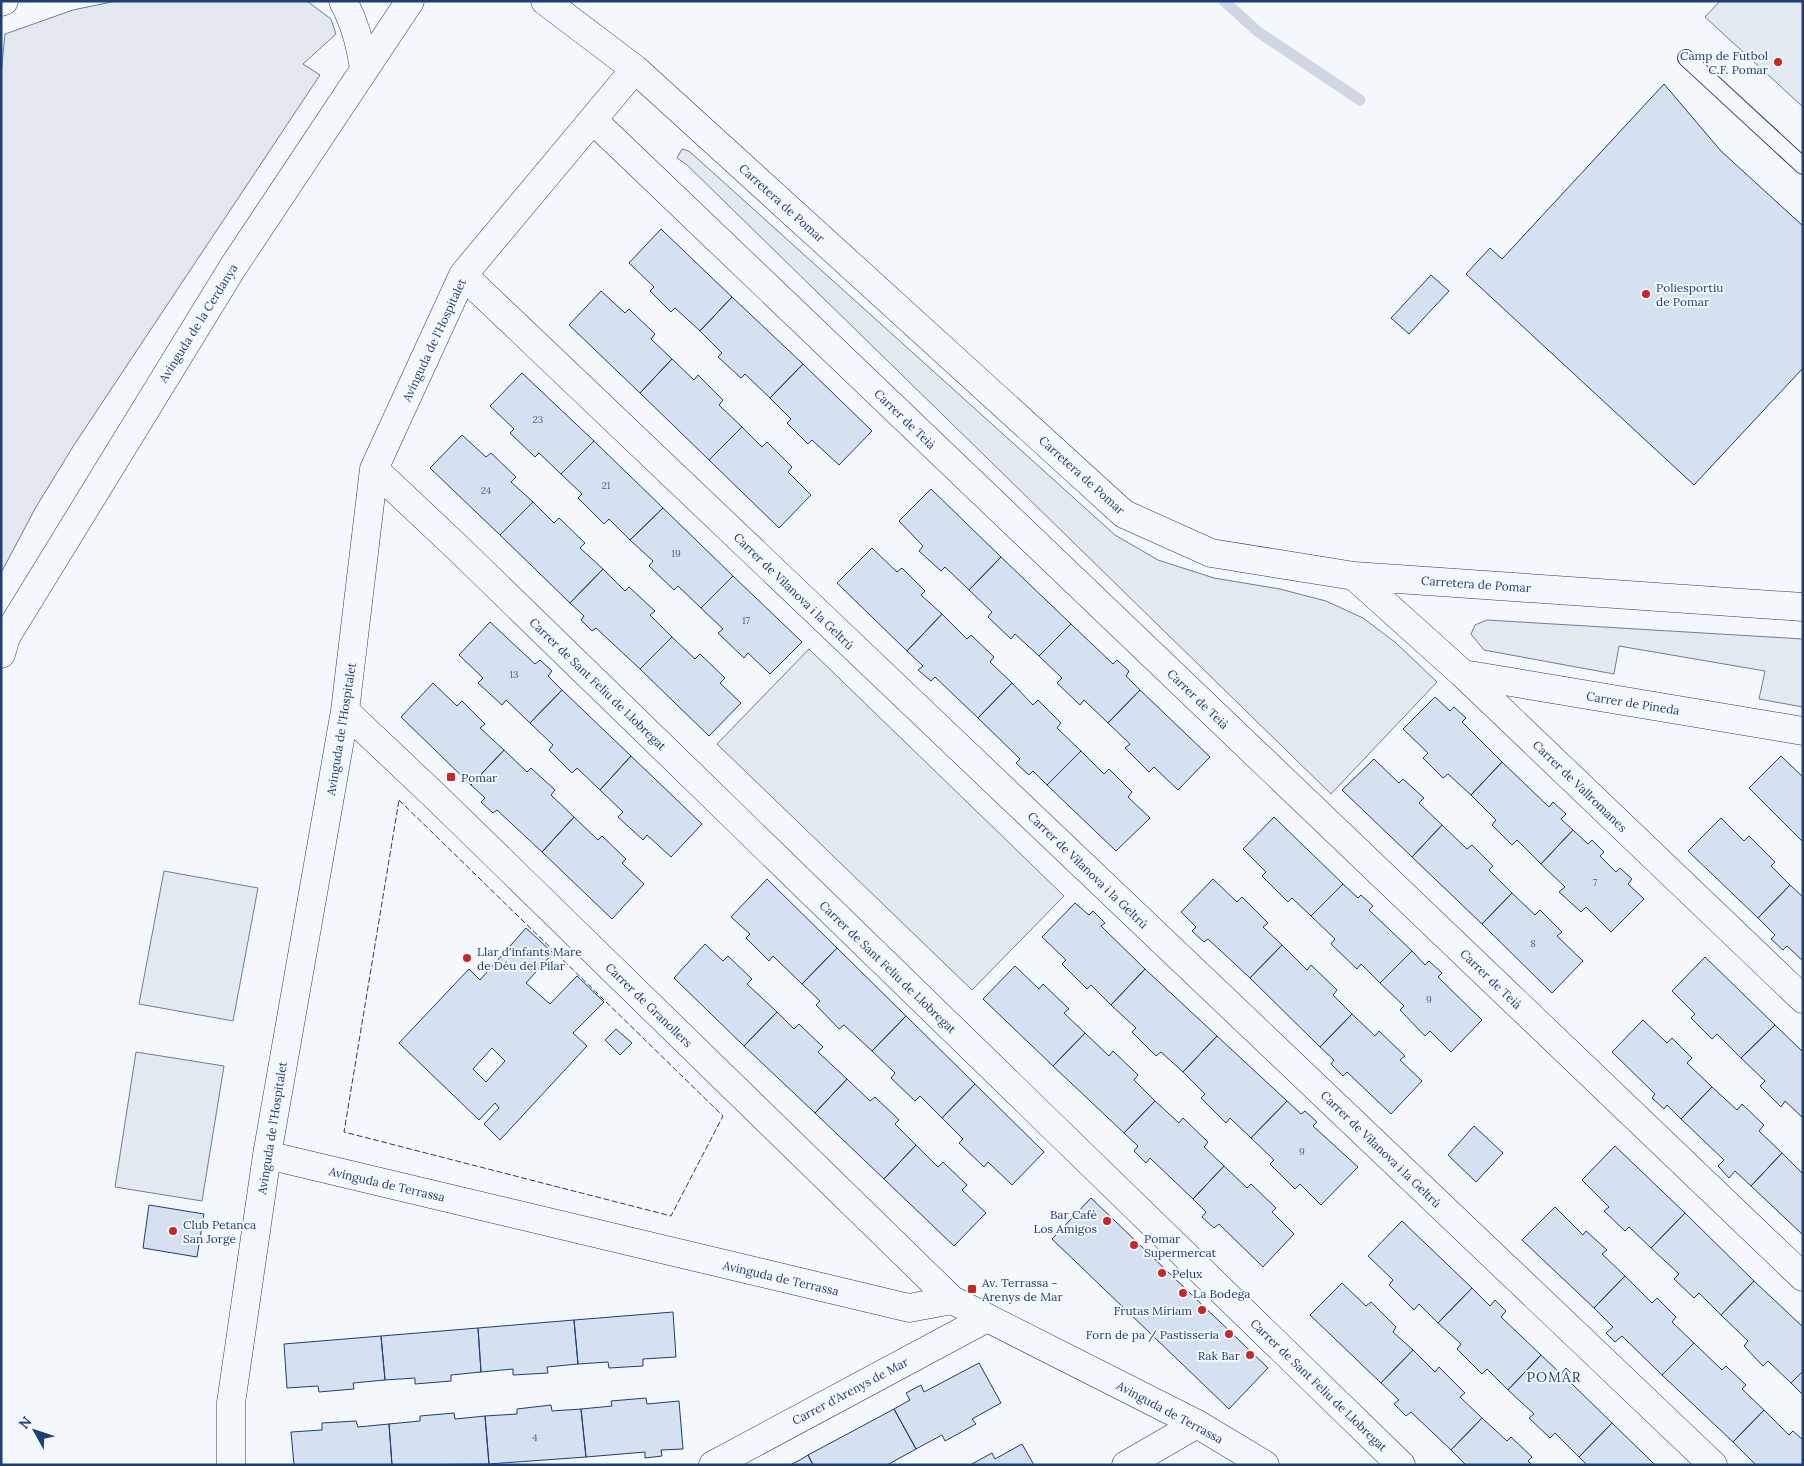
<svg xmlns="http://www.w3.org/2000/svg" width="1804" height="1466" font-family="Lora,serif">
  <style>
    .green { fill: #e3e9f0; stroke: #687fa3 }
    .parking { fill: #e3e8f0; stroke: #687fa3 }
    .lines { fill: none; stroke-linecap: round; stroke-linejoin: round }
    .stream { stroke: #cfd7e4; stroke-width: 11 }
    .building { fill: #d5e0f0; stroke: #1d3f73; fill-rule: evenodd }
    .service-casing { stroke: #1d3f73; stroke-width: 18 }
    .minor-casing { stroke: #1d3f73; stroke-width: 29 }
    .service { stroke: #f4f7fb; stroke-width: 16 }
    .minor { stroke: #f4f7fb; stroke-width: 28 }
    .fence { stroke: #1d3f73; stroke-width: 1; stroke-dasharray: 6 2.5; stroke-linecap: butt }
    .poi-dot { fill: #c62828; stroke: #f4f7fb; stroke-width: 2 }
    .labels { text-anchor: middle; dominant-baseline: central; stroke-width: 4; stroke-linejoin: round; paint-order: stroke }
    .number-label { font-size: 10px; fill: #4b6792 }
    .poi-label { font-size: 12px; fill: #1d3f73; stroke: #f4f7fb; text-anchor: start }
    .street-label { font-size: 12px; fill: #1d3f73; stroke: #f4f7fb }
    .neighbourhood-label { font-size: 14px; letter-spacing: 1px; fill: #1d3f73; stroke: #f4f7fb }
  </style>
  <rect width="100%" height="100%" fill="#f4f7fb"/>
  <path class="green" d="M 1720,1 L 1803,1 L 1803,107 L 1705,17 Z
    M 682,149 L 689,151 L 1115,535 L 1158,560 L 1214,578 L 1280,589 L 1326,601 L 1363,618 L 1396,643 L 1437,682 L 1331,794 L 687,165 L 677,158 Z
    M 1487,620 L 1803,639 L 1803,707 L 1759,699 L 1765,671 L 1619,646 L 1614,674 L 1484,650 L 1471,634 L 1475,625 Z
    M 809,649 L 1064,896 L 972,990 L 717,744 Z
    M 164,871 L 258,888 L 233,1021 L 139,1004 Z
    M 136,1052 L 224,1066 L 202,1201 L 115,1187 Z"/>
  <path class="parking" d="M 116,1 L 307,1 L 331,19 L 336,34 L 303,64 L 320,75 L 74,445 L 36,507 L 1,573 L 1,75 L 5,34 L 73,10 Z"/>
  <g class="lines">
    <path class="stream" d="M 1224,1 L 1257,31 L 1360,100"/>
  </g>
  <path class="building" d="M 1664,84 L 1721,151 L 1803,226 L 1803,368 L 1694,485 L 1466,274 L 1490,248 L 1502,259 Z
    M 661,229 L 732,297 L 700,331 L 675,308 L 671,312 L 650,291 L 654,287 L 629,263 Z
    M 1431,275 L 1449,291 L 1409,334 L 1391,318 Z
    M 601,291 L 625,313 L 629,309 L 655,334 L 651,339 L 672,359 L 640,393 L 569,325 Z
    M 732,297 L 803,364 L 770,398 L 745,374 L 741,378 L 718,357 L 722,353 L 700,331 Z
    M 672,359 L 694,380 L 698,375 L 723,400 L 719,405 L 742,427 L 709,460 L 640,393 Z
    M 803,364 L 872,431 L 839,465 L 812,440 L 808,444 L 787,423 L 791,419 L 770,398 Z
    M 522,373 L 594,441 L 561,474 L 539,453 L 535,457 L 510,433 L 514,429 L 490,406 Z
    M 742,427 L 762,447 L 767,442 L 792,467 L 788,472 L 811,495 L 779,528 L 709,460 Z
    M 462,435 L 486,457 L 491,453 L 516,477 L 511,482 L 533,502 L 500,535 L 430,468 Z
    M 594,441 L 663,508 L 630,540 L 609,519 L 604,524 L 578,498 L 582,494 L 561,474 Z
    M 931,489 L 1001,557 L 969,590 L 945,567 L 941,571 L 919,551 L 923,546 L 899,521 Z
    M 533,502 L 554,523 L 559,518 L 585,543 L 580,548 L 603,569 L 570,603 L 500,535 Z
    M 663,508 L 733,576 L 701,608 L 678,586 L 674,590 L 649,566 L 653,561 L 630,540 Z
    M 872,548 L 897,572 L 902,568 L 925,591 L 921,595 L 942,614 L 907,651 L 837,583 Z
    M 1001,557 L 1071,624 L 1039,656 L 1015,634 L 1011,639 L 988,617 L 992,612 L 969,590 Z
    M 603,569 L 625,591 L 629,587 L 655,611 L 650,615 L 672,637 L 640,669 L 596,628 L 592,631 L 581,620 L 584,616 L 570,603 Z
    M 733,576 L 802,642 L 770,674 L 748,653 L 744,658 L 718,633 L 723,629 L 701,608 Z
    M 942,614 L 967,639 L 971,635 L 994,657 L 990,662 L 1012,683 L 978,718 L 935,677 L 931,681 L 918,670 L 923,666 L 907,651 Z
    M 490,622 L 535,664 L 540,660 L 552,671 L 548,676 L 562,690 L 530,723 L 506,700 L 502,705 L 478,683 L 483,678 L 459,655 Z
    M 1071,624 L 1113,664 L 1117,660 L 1129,671 L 1126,676 L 1140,690 L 1108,723 L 1084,700 L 1080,705 L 1057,683 L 1062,678 L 1039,656 Z
    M 672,637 L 695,659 L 700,654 L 725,678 L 720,683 L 741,703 L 709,736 L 640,669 Z
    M 433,683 L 457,706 L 462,701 L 485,724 L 480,728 L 504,750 L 471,785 L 401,717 Z
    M 1012,683 L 1033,705 L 1038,700 L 1061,723 L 1057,728 L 1081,751 L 1047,785 L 1033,771 L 1029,775 L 1016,763 L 1020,759 L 978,718 Z
    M 562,690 L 631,756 L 600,790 L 577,768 L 572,773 L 549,750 L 553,745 L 530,723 Z
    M 1140,690 L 1210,757 L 1178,790 L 1154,767 L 1149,772 L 1125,748 L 1130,744 L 1108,723 Z
    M 1435,697 L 1450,711 L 1454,707 L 1466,718 L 1462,722 L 1502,762 L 1471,795 L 1448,774 L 1443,778 L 1423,758 L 1428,753 L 1403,729 Z
    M 504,750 L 527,772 L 531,768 L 555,790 L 551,795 L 574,817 L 542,852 L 497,810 L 493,813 L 481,802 L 485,798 L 471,785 Z
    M 1081,751 L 1104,774 L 1109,769 L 1132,792 L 1128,797 L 1150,818 L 1116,851 L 1047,785 Z
    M 631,756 L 702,824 L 671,857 L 647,835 L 643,840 L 618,817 L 623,812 L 600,790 Z
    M 1781,756 L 1803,777 L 1803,842 L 1749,788 Z
    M 1374,759 L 1399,783 L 1403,779 L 1424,798 L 1419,803 L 1442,825 L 1412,857 L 1342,790 Z
    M 1502,762 L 1549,807 L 1553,802 L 1566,814 L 1561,819 L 1573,830 L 1541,864 L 1517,840 L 1512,845 L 1492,825 L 1496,820 L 1471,795 Z
    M 574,817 L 598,840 L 602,836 L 626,859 L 622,863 L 644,884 L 612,919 L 542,852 Z
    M 1274,817 L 1343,884 L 1311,916 L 1292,898 L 1288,902 L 1262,876 L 1266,872 L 1243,849 Z
    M 1721,818 L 1744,841 L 1749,836 L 1775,862 L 1771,866 L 1790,885 L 1758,918 L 1688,851 Z
    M 1442,825 L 1467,849 L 1472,845 L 1493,866 L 1489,870 L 1512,893 L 1482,924 L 1412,857 Z
    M 1573,830 L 1588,844 L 1592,840 L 1604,852 L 1600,856 L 1616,872 L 1620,868 L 1632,879 L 1628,884 L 1644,899 L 1611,932 L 1586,907 L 1581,912 L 1559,892 L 1565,887 L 1541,864 Z
    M 767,879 L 837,948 L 802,984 L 773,956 L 769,961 L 746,938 L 750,934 L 731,917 Z
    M 1213,879 L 1237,902 L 1242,897 L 1268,923 L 1263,927 L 1282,945 L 1250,978 L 1208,939 L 1204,942 L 1192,931 L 1196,927 L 1181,912 Z
    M 1343,884 L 1358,898 L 1361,895 L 1373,906 L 1369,910 L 1412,951 L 1380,983 L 1361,964 L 1357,969 L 1331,944 L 1335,939 L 1311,916 Z
    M 1790,885 L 1803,897 L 1803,961 L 1787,946 L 1783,950 L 1771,939 L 1775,935 L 1758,918 Z
    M 1512,893 L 1535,915 L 1540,910 L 1562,932 L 1557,936 L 1583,961 L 1552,993 L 1482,924 Z
    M 1075,903 L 1089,915 L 1093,911 L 1105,923 L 1101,926 L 1145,969 L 1111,1005 L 1091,985 L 1087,989 L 1062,964 L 1066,960 L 1042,937 Z
    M 526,928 L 553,953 L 526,983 L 550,1004 L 577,976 L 604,1002 L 573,1033 L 587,1046 L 500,1140 L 484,1124 L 499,1108 L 495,1103 L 479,1120 L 399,1043 L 469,969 L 480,980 ZM 492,1048 L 505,1061 L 486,1082 L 473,1069 Z
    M 705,944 L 723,961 L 728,956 L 752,979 L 747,984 L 777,1012 L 744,1046 L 674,978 Z
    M 1282,945 L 1307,970 L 1311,965 L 1337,990 L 1333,995 L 1352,1014 L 1320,1047 L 1250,978 Z
    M 837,948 L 906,1016 L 872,1051 L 844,1025 L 839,1029 L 816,1005 L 820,1001 L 802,984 Z
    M 1412,951 L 1425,965 L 1429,961 L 1442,973 L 1438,977 L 1482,1020 L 1451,1052 L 1430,1031 L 1425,1036 L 1400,1010 L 1404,1006 L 1380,983 Z
    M 1705,957 L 1775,1025 L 1741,1058 L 1717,1034 L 1712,1039 L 1691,1018 L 1695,1014 L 1672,991 Z
    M 1015,966 L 1039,989 L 1043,984 L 1069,1009 L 1064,1013 L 1085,1033 L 1053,1066 L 983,999 Z
    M 1145,969 L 1217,1036 L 1183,1072 L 1161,1052 L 1156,1056 L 1132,1032 L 1136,1028 L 1111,1005 Z
    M 777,1012 L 794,1029 L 799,1024 L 823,1047 L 818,1052 L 847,1079 L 815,1113 L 744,1046 Z
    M 1352,1014 L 1375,1036 L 1379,1031 L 1405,1056 L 1400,1060 L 1422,1081 L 1391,1114 L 1347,1072 L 1343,1076 L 1331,1064 L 1334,1060 L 1320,1047 Z
    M 906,1016 L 975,1084 L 942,1118 L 920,1096 L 915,1101 L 891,1078 L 895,1073 L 872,1051 Z
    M 1643,1020 L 1667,1043 L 1672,1038 L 1692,1058 L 1687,1063 L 1712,1087 L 1681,1119 L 1667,1105 L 1664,1109 L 1652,1098 L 1655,1094 L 1612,1052 Z
    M 1775,1025 L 1803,1052 L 1803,1118 L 1785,1101 L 1781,1107 L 1760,1086 L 1765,1081 L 1741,1058 Z
    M 616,1029 L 632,1043 L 620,1055 L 605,1040 Z
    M 1085,1033 L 1109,1056 L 1113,1051 L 1138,1075 L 1134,1080 L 1155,1101 L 1124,1133 L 1053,1066 Z
    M 1217,1036 L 1287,1101 L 1251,1138 L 1230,1118 L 1226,1123 L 1201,1098 L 1205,1094 L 1183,1072 Z
    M 847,1079 L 870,1101 L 875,1097 L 899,1120 L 895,1124 L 916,1145 L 884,1179 L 815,1113 Z
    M 975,1084 L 1044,1152 L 1012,1185 L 988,1162 L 984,1167 L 959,1143 L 963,1139 L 942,1118 Z
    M 1712,1087 L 1737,1110 L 1742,1104 L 1764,1125 L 1759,1131 L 1782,1153 L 1751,1186 L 1735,1171 L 1729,1178 L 1718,1166 L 1724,1160 L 1681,1119 Z
    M 1155,1101 L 1179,1123 L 1183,1118 L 1208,1142 L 1204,1147 L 1224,1166 L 1193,1199 L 1150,1158 L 1146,1163 L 1134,1151 L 1138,1146 L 1124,1133 Z
    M 1287,1101 L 1301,1114 L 1305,1111 L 1317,1122 L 1313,1126 L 1358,1167 L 1321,1205 L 1300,1184 L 1295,1189 L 1270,1164 L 1274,1160 L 1251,1138 Z
    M 1474,1126 L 1503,1153 L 1476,1182 L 1448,1155 Z
    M 916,1145 L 938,1167 L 943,1162 L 967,1185 L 962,1190 L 986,1213 L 954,1246 L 884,1179 Z
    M 1615,1146 L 1685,1213 L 1651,1248 L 1629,1227 L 1625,1231 L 1604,1211 L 1609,1207 L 1582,1180 Z
    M 1782,1153 L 1803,1174 L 1803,1235 L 1751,1186 Z
    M 1224,1166 L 1247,1188 L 1251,1184 L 1276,1208 L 1272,1212 L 1294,1234 L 1263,1267 L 1219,1224 L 1214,1228 L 1202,1217 L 1206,1212 L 1193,1199 Z
    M 1091,1198 L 1268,1368 L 1229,1409 L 1052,1239 Z
    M 149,1205 L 204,1214 L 197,1257 L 143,1248 Z
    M 1555,1207 L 1583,1235 L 1586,1231 L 1607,1250 L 1602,1254 L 1625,1276 L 1594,1308 L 1522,1240 Z
    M 1685,1213 L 1754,1281 L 1721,1315 L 1699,1293 L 1694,1298 L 1674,1279 L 1679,1274 L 1651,1248 Z
    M 1402,1221 L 1472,1288 L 1438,1323 L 1419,1304 L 1414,1310 L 1389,1285 L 1393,1280 L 1368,1256 Z
    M 1625,1276 L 1652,1303 L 1657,1298 L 1676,1317 L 1672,1322 L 1694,1343 L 1662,1375 L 1622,1336 L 1615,1342 L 1606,1333 L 1613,1327 L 1594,1308 Z
    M 1754,1281 L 1803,1327 L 1803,1371 L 1791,1383 L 1768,1361 L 1763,1366 L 1744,1346 L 1748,1341 L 1721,1315 Z
    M 1342,1283 L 1366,1306 L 1371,1302 L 1396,1327 L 1393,1332 L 1413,1350 L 1381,1383 L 1310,1315 Z
    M 1472,1288 L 1490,1306 L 1495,1300 L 1506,1311 L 1501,1317 L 1541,1355 L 1508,1390 L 1487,1369 L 1482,1374 L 1457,1349 L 1461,1344 L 1438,1323 Z
    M 673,1312 L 676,1357 L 643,1359 L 643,1366 L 609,1368 L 608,1362 L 578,1364 L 574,1320 Z
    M 574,1320 L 578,1364 L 547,1367 L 548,1373 L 513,1375 L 513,1369 L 481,1372 L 478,1328 Z
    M 478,1328 L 481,1372 L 451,1375 L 451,1381 L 415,1384 L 415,1378 L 385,1380 L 381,1336 Z
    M 381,1336 L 385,1380 L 353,1383 L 354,1389 L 319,1392 L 318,1386 L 287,1388 L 284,1344 Z
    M 1694,1343 L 1722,1370 L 1726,1366 L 1746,1385 L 1742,1389 L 1764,1410 L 1733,1442 L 1662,1375 Z
    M 1413,1350 L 1435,1372 L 1439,1367 L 1465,1393 L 1460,1397 L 1482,1418 L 1451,1450 L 1411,1412 L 1406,1416 L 1394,1404 L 1399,1400 L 1381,1383 Z
    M 1541,1355 L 1561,1374 L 1566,1368 L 1575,1377 L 1570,1382 L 1612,1423 L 1579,1457 L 1555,1433 L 1550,1438 L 1529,1418 L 1534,1414 L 1508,1390 Z
    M 979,1363 L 1001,1403 L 972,1419 L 976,1424 L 945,1441 L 942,1435 L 916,1449 L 894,1409 L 910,1400 L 906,1393 L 921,1385 L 924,1392 Z
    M 1803,1371 L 1803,1395 L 1791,1383 Z
    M 646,1398 L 647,1404 L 679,1401 L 683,1449 L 661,1450 L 662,1456 L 645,1458 L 645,1452 L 586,1457 L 581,1409 L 612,1406 L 611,1401 Z
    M 551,1405 L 552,1411 L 581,1409 L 586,1457 L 489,1464 L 485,1416 L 517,1414 L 517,1409 Z
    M 894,1409 L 916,1449 L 887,1465 L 813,1465 L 808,1455 Z
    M 1764,1410 L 1789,1435 L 1793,1431 L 1803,1440 L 1803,1465 L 1756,1465 L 1733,1442 Z
    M 454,1413 L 455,1419 L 485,1416 L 489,1464 L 392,1465 L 389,1424 L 420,1421 L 420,1416 Z
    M 1482,1418 L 1507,1441 L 1511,1437 L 1532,1457 L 1528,1461 L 1532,1465 L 1466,1465 L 1451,1450 Z
    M 356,1421 L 358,1427 L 389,1424 L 392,1465 L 294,1465 L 291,1432 L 322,1430 L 322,1423 Z
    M 1612,1423 L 1643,1453 L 1655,1465 L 1587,1465 L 1579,1457 Z
    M 1022,1444 L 1034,1465 L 970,1465 L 992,1453 L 995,1459 Z
    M 808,1455 L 813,1465 L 790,1465 L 800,1460 Z"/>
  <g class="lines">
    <g class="service-casing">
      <path id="service" d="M 1686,58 L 1803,166"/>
    </g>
    <g class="minor-casing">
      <path id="minor" d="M 343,1 C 355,23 360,44 364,68
        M 545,1 L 635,69 L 1124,514 L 1211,553 L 1354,576 L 1803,607
        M 1,2 L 4,1
        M 594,121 L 1803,1277
        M 463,275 L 1713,1465
        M 374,469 L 460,550 L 1401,1465
        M 1354,576 L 1463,674 L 1803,999
        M 1,654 L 6,637 L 233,267 L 410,1
        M 1463,674 L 1803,731
        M 345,711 L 435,796 L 952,1300 L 1197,1424 L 1265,1465
        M 267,1155 L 909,1308 L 952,1300
        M 231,1465 L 231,1403 L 267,1155 L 345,711 L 374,469 L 463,275 L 635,69
        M 713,1465 L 987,1318
        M 1126,1465 L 1197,1424"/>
    </g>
    <use href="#service" class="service"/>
    <use href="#minor" class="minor"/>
    <path class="fence" d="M 399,800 L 723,1116 L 671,1216 L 344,1132 Z"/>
  </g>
  <g class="poi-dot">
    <circle cx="1778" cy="62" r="5"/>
    <circle cx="1646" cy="294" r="5"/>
    <rect x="446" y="772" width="10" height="10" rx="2.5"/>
    <circle cx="467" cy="958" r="5"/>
    <circle cx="1107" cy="1221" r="5"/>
    <circle cx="173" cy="1231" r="5"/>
    <circle cx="1134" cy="1245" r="5"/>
    <circle cx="1162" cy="1273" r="5"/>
    <rect x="967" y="1284" width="10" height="10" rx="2.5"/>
    <circle cx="1183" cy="1293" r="5"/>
    <circle cx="1202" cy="1310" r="5"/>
    <circle cx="1229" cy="1334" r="5"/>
    <circle cx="1250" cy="1355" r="5"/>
  </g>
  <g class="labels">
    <g class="number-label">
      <text x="538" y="419">23</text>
      <text x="606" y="485">21</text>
      <text x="486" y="490">24</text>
      <text x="676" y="553">19</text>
      <text x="746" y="620">17</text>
      <text x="514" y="674">13</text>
      <text x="1595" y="882">7</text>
      <text x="1533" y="943">8</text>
      <text x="1429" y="999">9</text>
      <text x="1302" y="1151">9</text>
      <text x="535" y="1437">4</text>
    </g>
    <g class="poi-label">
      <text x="1768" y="55" text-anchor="end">Camp de Futbol<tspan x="1768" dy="14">C.F. Pomar</tspan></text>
      <text x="1656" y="287">Poliesportiu<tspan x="1656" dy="14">de Pomar</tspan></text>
      <text x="461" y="777">Pomar</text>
      <text x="477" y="951">Llar d'infants Mare<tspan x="477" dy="14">de Déu del Pilar</tspan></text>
      <text x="1097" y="1214" text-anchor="end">Bar Cafè<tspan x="1097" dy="14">Los Amigos</tspan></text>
      <text x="183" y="1224">Club Petanca<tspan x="183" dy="14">San Jorge</tspan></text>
      <text x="1144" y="1238">Pomar<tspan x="1144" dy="14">Supermercat</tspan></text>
      <text x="1172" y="1273">Pelux</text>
      <text x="982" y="1282">Av. Terrassa -<tspan x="982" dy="14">Arenys de Mar</tspan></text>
      <text x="1193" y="1293">La Bodega</text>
      <text x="1192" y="1310" text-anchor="end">Frutas Míriam</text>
      <text x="1219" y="1334" text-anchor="end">Forn de pa / Pastisseria</text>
      <text x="1240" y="1355" text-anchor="end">Rak Bar</text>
    </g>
    <g class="street-label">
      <text transform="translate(782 203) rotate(42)">Carretera de Pomar</text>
      <text transform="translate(198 323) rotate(-58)">Avinguda de la Cerdanya</text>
      <text transform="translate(434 340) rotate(-65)">Avinguda de l'Hospitalet</text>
      <text transform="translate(905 419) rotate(44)">Carrer de Teià</text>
      <text transform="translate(1082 475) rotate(42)">Carretera de Pomar</text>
      <text transform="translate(1476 584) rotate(4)">Carretera de Pomar</text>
      <text transform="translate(794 591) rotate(44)">Carrer de Vilanova i la Geltrú</text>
      <text transform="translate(598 684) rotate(44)">Carrer de Sant Feliu de Llobregat</text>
      <text transform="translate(1198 699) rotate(44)">Carrer de Teià</text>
      <text transform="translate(1633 703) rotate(9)">Carrer de Pineda</text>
      <text transform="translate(341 729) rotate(-81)">Avinguda de l'Hospitalet</text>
      <text transform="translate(1580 786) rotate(44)">Carrer de Vallromanes</text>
      <text transform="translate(1088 870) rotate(44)">Carrer de Vilanova i la Geltrú</text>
      <text transform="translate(888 967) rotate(44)">Carrer de Sant Feliu de Llobregat</text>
      <text transform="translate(1491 979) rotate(44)">Carrer de Teià</text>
      <text transform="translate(649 1005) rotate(44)">Carrer de Granollers</text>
      <text transform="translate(272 1128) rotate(-81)">Avinguda de l'Hospitalet</text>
      <text transform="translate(1381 1149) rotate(44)">Carrer de Vilanova i la Geltrú</text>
      <text transform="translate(387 1184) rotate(13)">Avinguda de Terrassa</text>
      <text transform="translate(781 1278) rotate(13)">Avinguda de Terrassa</text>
      <text transform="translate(1319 1385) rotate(44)">Carrer de Sant Feliu de Llobregat</text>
      <text transform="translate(850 1391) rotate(-28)">Carrer d'Arenys de Mar</text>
      <text transform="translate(1170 1412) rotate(28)">Avinguda de Terrassa</text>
    </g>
    <g class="neighbourhood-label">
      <text x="1554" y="1377">POMAR</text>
    </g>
  </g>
  <rect width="1804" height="1466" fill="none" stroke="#1d3f73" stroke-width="5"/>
  <g transform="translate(35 1431) rotate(310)" stroke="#f4f7fb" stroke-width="4" paint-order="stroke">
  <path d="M0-4L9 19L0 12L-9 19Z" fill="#1d3f73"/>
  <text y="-8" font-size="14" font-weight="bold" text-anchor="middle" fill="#1d3f73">N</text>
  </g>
</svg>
